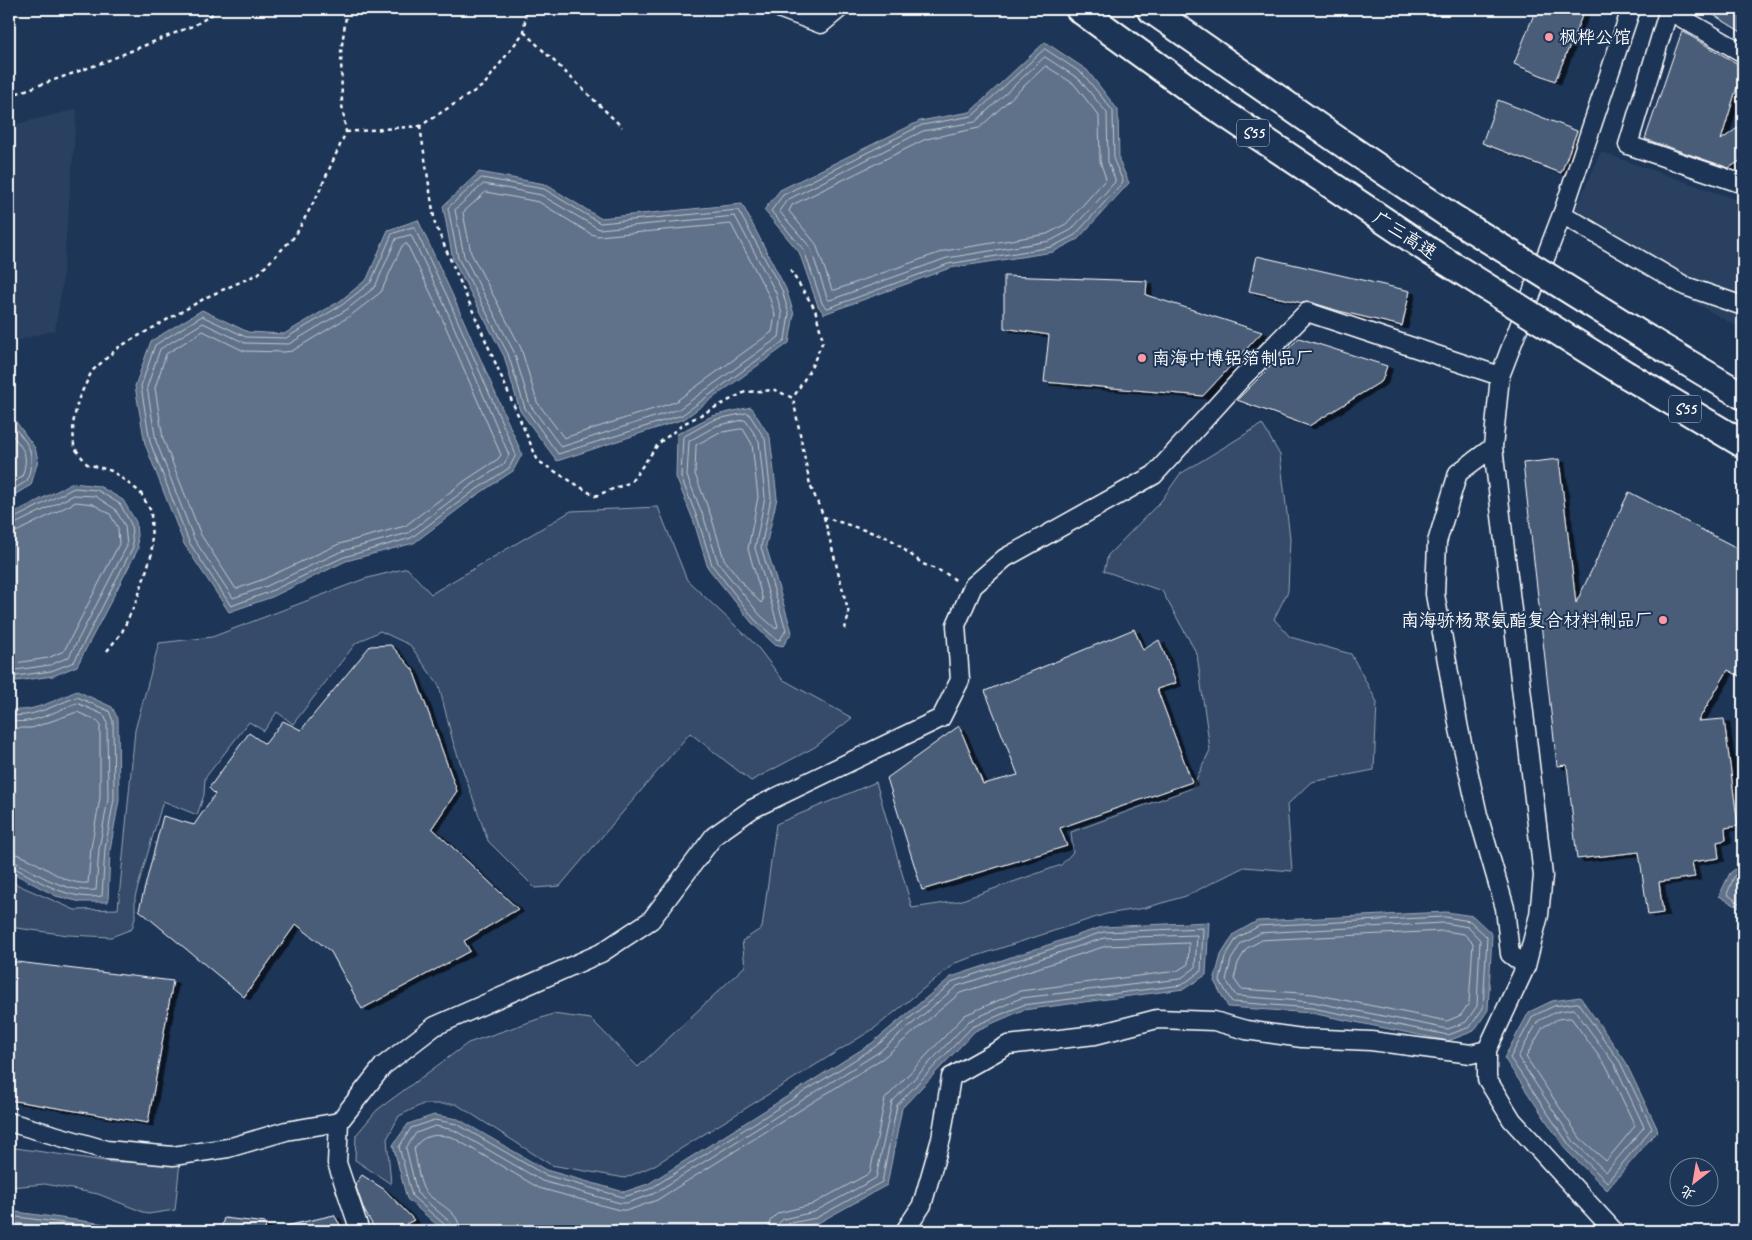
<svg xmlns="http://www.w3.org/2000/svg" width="1752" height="1240" font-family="Caveat,'LXGW WenKai TC',sans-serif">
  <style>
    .built { fill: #2a4161 }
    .green { fill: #364b69; stroke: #9aa5b4 }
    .water { fill: #617289; stroke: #a0aab8 }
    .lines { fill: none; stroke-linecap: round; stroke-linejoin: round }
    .shore { stroke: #c0c7d0; stroke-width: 1 }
    .building { fill: #4a5d79; stroke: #fff; filter: url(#shadow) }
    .minor-casing { stroke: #fff; stroke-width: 21 }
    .highway-casing { stroke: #fff; stroke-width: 30 }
    .path { stroke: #fff; stroke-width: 2.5; stroke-dasharray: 4 4; stroke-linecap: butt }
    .minor { stroke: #1d3557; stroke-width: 18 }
    .highway { stroke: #1d3557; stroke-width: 26 }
    .highway-bridge-casing { stroke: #fff; stroke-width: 30; stroke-linecap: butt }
    .highway-bridge { stroke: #1d3557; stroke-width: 26 }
    .poi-dot { fill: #ff9aa2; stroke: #1d3557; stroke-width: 2 }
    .labels { text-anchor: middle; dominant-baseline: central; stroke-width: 4; stroke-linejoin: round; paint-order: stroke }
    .shield { fill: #1d3557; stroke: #bbc2cd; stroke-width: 1 }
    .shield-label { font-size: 16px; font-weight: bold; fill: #fff }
    .poi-label { font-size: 18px; fill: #fff; stroke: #1d3557; text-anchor: start }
    .street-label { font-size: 18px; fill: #fff; stroke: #1d3557 }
  </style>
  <defs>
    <filter id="shadow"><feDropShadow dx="5.5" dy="3" stdDeviation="0" flood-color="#0009"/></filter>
  </defs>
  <rect width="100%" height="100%" fill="#1d3557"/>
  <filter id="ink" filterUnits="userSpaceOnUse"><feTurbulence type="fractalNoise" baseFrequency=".02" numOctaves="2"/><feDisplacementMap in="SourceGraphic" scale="10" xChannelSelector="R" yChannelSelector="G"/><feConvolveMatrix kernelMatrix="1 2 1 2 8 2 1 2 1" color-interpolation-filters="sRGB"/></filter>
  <g filter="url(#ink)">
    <path class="built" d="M 77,109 L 62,286 L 55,330 L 9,343 L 9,126 Z
      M 1601,152 L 1743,202 L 1743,330 L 1566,230 Z"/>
    <path class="green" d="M 1262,424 L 1280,455 L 1290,538 L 1288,591 L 1274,619 L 1290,637 L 1351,654 L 1377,702 L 1374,770 L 1311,782 L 1287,805 L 1292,871 L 1244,867 L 1186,896 L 1145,908 L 1106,914 L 955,963 L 875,1028 L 653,1166 L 625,1178 L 551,1165 L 456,1104 L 423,1104 L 399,1116 L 387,1139 L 391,1184 L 355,1160 L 356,1135 L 377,1110 L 468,1043 L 553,1014 L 591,1019 L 638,1067 L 745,966 L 742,941 L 762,928 L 776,824 L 876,782 L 912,908 L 959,901 L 1061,865 L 1073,852 L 1071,832 L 1192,788 L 1210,750 L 1202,692 L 1197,654 L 1162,591 L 1104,571 L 1108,555 L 1161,501 L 1180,474 Z
      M 658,507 L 687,580 L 756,645 L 782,679 L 852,718 L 815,747 L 751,781 L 690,733 L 560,886 L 535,888 L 488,841 L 453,742 L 439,686 L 410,645 L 380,631 L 356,643 L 293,724 L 277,712 L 264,731 L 249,722 L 205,778 L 204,795 L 197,815 L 163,801 L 135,897 L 135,918 L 132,929 L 111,937 L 68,935 L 9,927 L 9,881 L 75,910 L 118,909 L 135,730 L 159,643 L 212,637 L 364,579 L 407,568 L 431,594 L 571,511 Z
      M 9,1147 L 112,1162 L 180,1161 L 175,1210 L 148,1214 L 98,1194 L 45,1184 L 9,1187 Z"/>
    <path class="water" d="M 1045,42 L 1087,70 L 1118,110 L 1119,160 L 1129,183 L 1078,239 L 1053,252 L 950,268 L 824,314 L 818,306 L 799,252 L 764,210 L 780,190 L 920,121 L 970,112 Z
      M 479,172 L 545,184 L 600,218 L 742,204 L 786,289 L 794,314 L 789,343 L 684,419 L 557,461 L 520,411 L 504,356 L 453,260 L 443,206 Z
      M 418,220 L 452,294 L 522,454 L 513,471 L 477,495 L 414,543 L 346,561 L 272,597 L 229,612 L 184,544 L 145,444 L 135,386 L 151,341 L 202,310 L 248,332 L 284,334 L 340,301 L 367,279 L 388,230 Z
      M 751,407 L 770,437 L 777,498 L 766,546 L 792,632 L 783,646 L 774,644 L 752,623 L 708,568 L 694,522 L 676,477 L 677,434 L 712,416 Z
      M 9,412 L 35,448 L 38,460 L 31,485 L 9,498 Z
      M 73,483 L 99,486 L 123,500 L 136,522 L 138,549 L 77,666 L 53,676 L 9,682 L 9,515 Z
      M 77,691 L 112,707 L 118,719 L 119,800 L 110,850 L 108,902 L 81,902 L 56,896 L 9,871 L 9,708 C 27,716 59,698 77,691 Z
      M 1743,863 L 1743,910 L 1719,896 L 1730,873 Z
      M 1446,912 L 1473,916 L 1492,934 L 1488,1010 L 1474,1031 L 1448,1041 L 1311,1013 L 1228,1007 L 1214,981 L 1221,955 L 1234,934 L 1257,921 Z
      M 1209,922 L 1206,975 L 1184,989 L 1023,1010 L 975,1031 L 902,1108 L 887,1185 L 818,1223 L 776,1231 L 444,1231 L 407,1199 L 393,1145 L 408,1124 L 434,1115 L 458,1119 L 546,1170 L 624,1192 L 648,1184 L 872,1043 L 951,977 L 1102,927 Z
      M 1580,997 L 1624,1059 L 1658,1130 L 1607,1190 L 1566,1150 L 1504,1058 L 1529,1012 L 1552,1001 Z
      M 9,1211 L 135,1228 L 142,1231 L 9,1231 Z"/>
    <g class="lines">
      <path class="shore" d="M 1045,49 L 1083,74 L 1113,111 L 1114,161 L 1123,181 L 1122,183 L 1075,235 L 1052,247 L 948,264 L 828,308 L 825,307 L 822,303 L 804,250 L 771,211 L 783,195 L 922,125 L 972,116 Z
        M 1045,57 L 1079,79 L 1107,113 L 1108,162 L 1115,179 L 1115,182 L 1071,230 L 1050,241 L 947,258 L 830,300 L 828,300 L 810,247 L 779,211 L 787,200 L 923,131 L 975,122 Z
        M 1046,66 L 1074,84 L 1099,116 L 1100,161 L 1106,179 L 1066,224 L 1047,234 L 944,251 L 835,290 L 832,290 L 816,244 L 789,211 L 792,205 L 926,139 L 979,128 Z
        M 482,178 L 544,189 L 600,223 L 738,210 L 782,290 L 789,314 L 785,340 L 682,415 L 558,454 L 525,408 L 508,354 L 458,258 L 448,208 Z
        M 484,184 L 541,195 L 599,229 L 735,216 L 776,293 L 782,314 L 779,337 L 679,409 L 561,447 L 530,405 L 514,352 L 464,256 L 455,210 Z
        M 486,192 L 539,202 L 591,234 L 598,236 L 731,224 L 769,296 L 775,315 L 772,332 L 675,402 L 564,438 L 537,402 L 521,348 L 471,253 L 463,213 Z
        M 414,227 L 447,296 L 516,455 L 509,468 L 474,491 L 411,538 L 344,557 L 269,592 L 231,606 L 189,542 L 150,442 L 141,386 L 155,345 L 202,316 L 246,337 L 286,338 L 342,305 L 371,282 L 392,234 Z
        M 411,235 L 442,299 L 509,455 L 504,464 L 470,486 L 408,533 L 342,551 L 267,586 L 233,598 L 194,539 L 156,441 L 147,387 L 160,349 L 203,323 L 245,343 L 289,344 L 346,310 L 375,287 L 396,239 Z
        M 407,244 L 435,302 L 501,455 L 498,459 L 466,480 L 405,526 L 339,544 L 264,579 L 236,589 L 201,535 L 163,439 L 155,388 L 166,354 L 203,331 L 244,351 L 284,352 L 292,351 L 350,316 L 381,292 L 402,246 Z
        M 747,413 L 749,414 L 765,439 L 771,498 L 761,547 L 786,630 L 780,640 L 776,639 L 755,620 L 712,565 L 698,520 L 681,477 L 683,437 L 713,420 Z
        M 9,420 C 28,446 37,448 27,481 L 9,492
        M 744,420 L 746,421 L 759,441 L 765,497 L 755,548 L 778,626 L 776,629 L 760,615 L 718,563 L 704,518 L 687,476 L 689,441 L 716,426 Z
        M 740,429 L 743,429 L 752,444 L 758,497 L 748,549 L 763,600 L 761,603 L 744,585 L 724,559 L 711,516 L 695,474 L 696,445 L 718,433 Z
        M 9,431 C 23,450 30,452 22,477 L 9,485
        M 9,519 L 13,519 L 74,488 L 97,490 L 120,504 L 131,524 L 133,547 L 74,662 L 51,671 L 9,677
        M 9,525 L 15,524 L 74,495 L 95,496 L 115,509 L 125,526 L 127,546 L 69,657 L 50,665 L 9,671
        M 9,533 L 18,531 L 76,502 L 93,504 L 110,514 L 118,528 L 119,544 L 64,651 L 48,658 L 9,664
        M 9,714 C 27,721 59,703 77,697 L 109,711 L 113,721 L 114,799 L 105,849 L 102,896 C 69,901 41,882 13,867 L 9,867
        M 9,720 C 30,727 57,710 77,703 L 104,715 L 107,722 L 108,799 L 99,849 L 96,890 C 66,893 40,875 15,862 L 9,861
        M 9,728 L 32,728 L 77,712 L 98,721 L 100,724 L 100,798 L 91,848 L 88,883 C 60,886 34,854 9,853
        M 1743,869 L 1734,877 L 1727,894 L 1743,906
        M 1445,917 L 1470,921 L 1487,937 L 1483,1008 L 1470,1027 L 1448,1035 L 1312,1008 L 1232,1002 L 1220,981 L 1225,957 L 1237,938 L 1259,926 Z
        M 1445,923 L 1468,927 L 1480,940 L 1477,1006 L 1466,1022 L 1448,1029 L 1313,1002 L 1236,996 L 1226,980 L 1231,960 L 1241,943 L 1260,933 Z
        M 1445,931 L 1464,934 L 1473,943 L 1469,1003 L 1461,1015 L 1447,1021 L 1314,994 L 1241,989 L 1234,979 L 1238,963 L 1247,948 L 1262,940 Z
        M 1578,1003 L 1620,1062 L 1652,1128 L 1607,1182 L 1570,1146 L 1510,1058 L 1533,1016 L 1554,1006 Z
        M 1574,1009 L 1615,1065 L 1644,1127 L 1606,1172 L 1574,1142 L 1518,1057 L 1538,1021 L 1556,1012 Z
        M 1570,1018 L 1572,1019 L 1608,1069 L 1635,1126 L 1606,1161 L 1580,1138 L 1526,1057 L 1543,1027 L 1558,1019 Z
        M 9,1216 L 125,1231
        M 9,1222 L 77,1231
        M 447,1231 L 445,1225 L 412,1196 L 399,1147 L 411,1128 L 435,1120 L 457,1124 L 545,1175 L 623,1197 L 650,1189 L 875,1047 L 954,981 L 1103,932 L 1203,928 L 1201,971 L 1182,985 L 1023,1005 L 972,1027 L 897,1105 L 882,1182 L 816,1218 L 786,1224 L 783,1227 L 782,1231
        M 453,1231 L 450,1222 L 417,1193 L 406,1148 L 416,1133 L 435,1126 L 454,1130 L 542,1181 L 620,1203 L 627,1203 L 653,1194 L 879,1052 L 957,986 L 1104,938 L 1197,935 L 1195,968 L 1180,979 L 1021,998 L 969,1021 L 892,1102 L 876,1178 L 814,1212 L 783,1219 L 778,1224 L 776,1231
        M 460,1231 C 460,1208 431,1203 423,1188 C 418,1177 417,1161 414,1149 C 422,1134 436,1134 452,1137 L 539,1188 L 619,1210 L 629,1210 L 657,1200 L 883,1058 L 960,993 L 1106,946 L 1189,943 L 1188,964 L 1177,971 L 1020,991 L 965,1015 L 885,1099 L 870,1173 L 811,1205 L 778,1213 L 770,1221 L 768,1231"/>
    </g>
    <path class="building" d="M 1536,9 L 1585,9 L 1555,81 L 1514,64 Z
      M 1704,9 L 1743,9 L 1743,33 Z
      M 1682,31 L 1743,67 L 1721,140 L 1743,124 L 1743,159 L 1729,168 L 1645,139 Z
      M 1498,100 L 1577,131 L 1561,173 L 1482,143 Z
      M 1257,256 L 1410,291 L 1402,326 L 1339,311 L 1310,302 L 1302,303 L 1249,291 Z
      M 1004,276 L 1147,281 L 1146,295 L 1262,332 L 1203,396 L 1044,382 L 1049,335 L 1004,328 Z
      M 1299,338 L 1387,366 L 1382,381 L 1309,426 L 1237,400 Z
      M 1559,459 L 1576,603 L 1629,492 L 1743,551 L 1743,678 L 1728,670 L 1698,721 L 1724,719 L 1738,826 L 1725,828 L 1726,840 L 1717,842 L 1719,858 L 1692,862 L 1695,877 L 1659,882 L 1663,913 L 1648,915 L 1639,852 L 1577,859 L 1567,765 L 1557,766 L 1523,463 Z
      M 1134,629 L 1143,650 L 1159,640 L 1176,683 L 1157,689 L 1192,782 L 1060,828 L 1067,846 L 922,890 L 887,778 L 959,726 L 983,784 L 1018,775 L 985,691 Z
      M 391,645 L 413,670 L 457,791 L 432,828 L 518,909 L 464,941 L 470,951 L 362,1009 L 331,952 L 296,924 L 244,997 L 139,910 L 163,816 L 194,825 L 215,794 L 209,788 L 249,733 L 265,744 L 283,721 L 301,730 L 370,646 Z
      M 9,961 L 173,981 L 148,1123 L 9,1100 Z
      M 362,1175 L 385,1190 L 414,1220 L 406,1224 L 411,1231 L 376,1231 L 364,1210 L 355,1184 Z
      M 334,1215 L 344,1231 L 286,1231 L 286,1226 Z
      M 224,1218 L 266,1223 L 265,1231 L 220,1231 Z"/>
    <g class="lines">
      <g class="minor-casing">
        <path id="minor" d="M 781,9 L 821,24 L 839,9
          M 1666,9 L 1743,53
          M 1669,9 L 1628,145 L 1743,184
          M 1562,214 L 1685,286 L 1743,306
          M 1493,447 L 1458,473 L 1437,542 L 1435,594 L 1459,729 L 1478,815 L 1505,908 L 1510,954 L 1526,966
          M 9,1122 L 106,1150 L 173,1156 L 228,1148 L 286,1131 L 339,1122
          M 360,1231 L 337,1163 L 339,1122 L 383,1066 L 435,1026 L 601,953 L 651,920 L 714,836 L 752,809 L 941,718 L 960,680 L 956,625 L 973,586 L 1005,558 L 1154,475 L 1243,377 L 1307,312 L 1500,376
          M 905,1231 L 922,1205 L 941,1139 L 951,1077 L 1008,1045 L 1095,1035 L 1157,1019 L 1214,1021 L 1246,1030 L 1302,1038 L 1371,1041 L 1471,1054 L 1487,1050
          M 1614,1231 L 1512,1120 L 1487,1079 L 1487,1050 L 1526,966 L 1539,915 L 1543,876 L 1493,447 L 1500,376 L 1564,209 L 1631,9"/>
      </g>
      <g class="highway-casing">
        <path id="highway" d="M 1079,9 L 1206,101 L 1431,252
          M 1150,9 L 1339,141 L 1449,215
          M 1648,339 L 1743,396
          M 1627,375 L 1743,444"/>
      </g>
      <path class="path" d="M 524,32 L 622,127
        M 9,96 L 99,64 L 195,25 L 221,9
        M 420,126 L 435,224 L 538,461 L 595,496 L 631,482 L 659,443 L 685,423 L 745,392 L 775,390 L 793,398 L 810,485 L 824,517 L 889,538 L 923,564 L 945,573 L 957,581
        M 346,132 L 420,126 L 484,85 L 524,32 L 526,9
        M 790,270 L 815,309 L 823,341 L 811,368 L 793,398
        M 824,517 L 849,614 L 844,632
        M 107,651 L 122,632 L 138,597 L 152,553 L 151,511 L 140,492 L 112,471 L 87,464 L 74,447 L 73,424 L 78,400 L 92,371 L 119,347 L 209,296 L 258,274 L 295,236 L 318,194 L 346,132 L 342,105 L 341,52 L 347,9"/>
      <use href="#minor" class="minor"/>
      <use href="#highway" class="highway"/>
      <g class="highway-bridge-casing">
        <path id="highway-bridge" d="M 1449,215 L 1648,339
          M 1431,252 L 1627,375"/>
      </g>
      <use href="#highway-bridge" class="highway-bridge"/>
    </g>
  </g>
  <g class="poi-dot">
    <circle cx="1549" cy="37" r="5"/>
    <circle cx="1142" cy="358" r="5"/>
    <circle cx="1663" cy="620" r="5"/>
  </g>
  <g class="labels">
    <g class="shield">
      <rect x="1237" y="119.5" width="32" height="27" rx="4"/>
      <rect x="1669" y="395.5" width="32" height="27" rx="4"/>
    </g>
    <g class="shield-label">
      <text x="1253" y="133">S55</text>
      <text x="1685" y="409">S55</text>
    </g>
    <g class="poi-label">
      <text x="1559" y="37">枫桦公馆</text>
      <text x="1152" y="358">南海中博铝箔制品厂</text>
      <text x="1653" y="620" text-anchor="end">南海骄杨聚氨酯复合材料制品厂</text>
    </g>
    <g class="street-label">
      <text transform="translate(1405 235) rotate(33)">广三高速</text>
    </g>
  </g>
  <rect width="1752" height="1240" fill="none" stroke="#1d3557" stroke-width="30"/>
  <rect x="15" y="15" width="1722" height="1210" fill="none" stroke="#fff" stroke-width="2" filter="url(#ink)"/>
  <g transform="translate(1694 1182) rotate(211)"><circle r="24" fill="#1d3557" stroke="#77869a"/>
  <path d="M0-4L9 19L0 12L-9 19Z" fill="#ff9aa2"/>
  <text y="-8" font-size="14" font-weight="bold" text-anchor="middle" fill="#ffffff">北</text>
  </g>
</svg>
